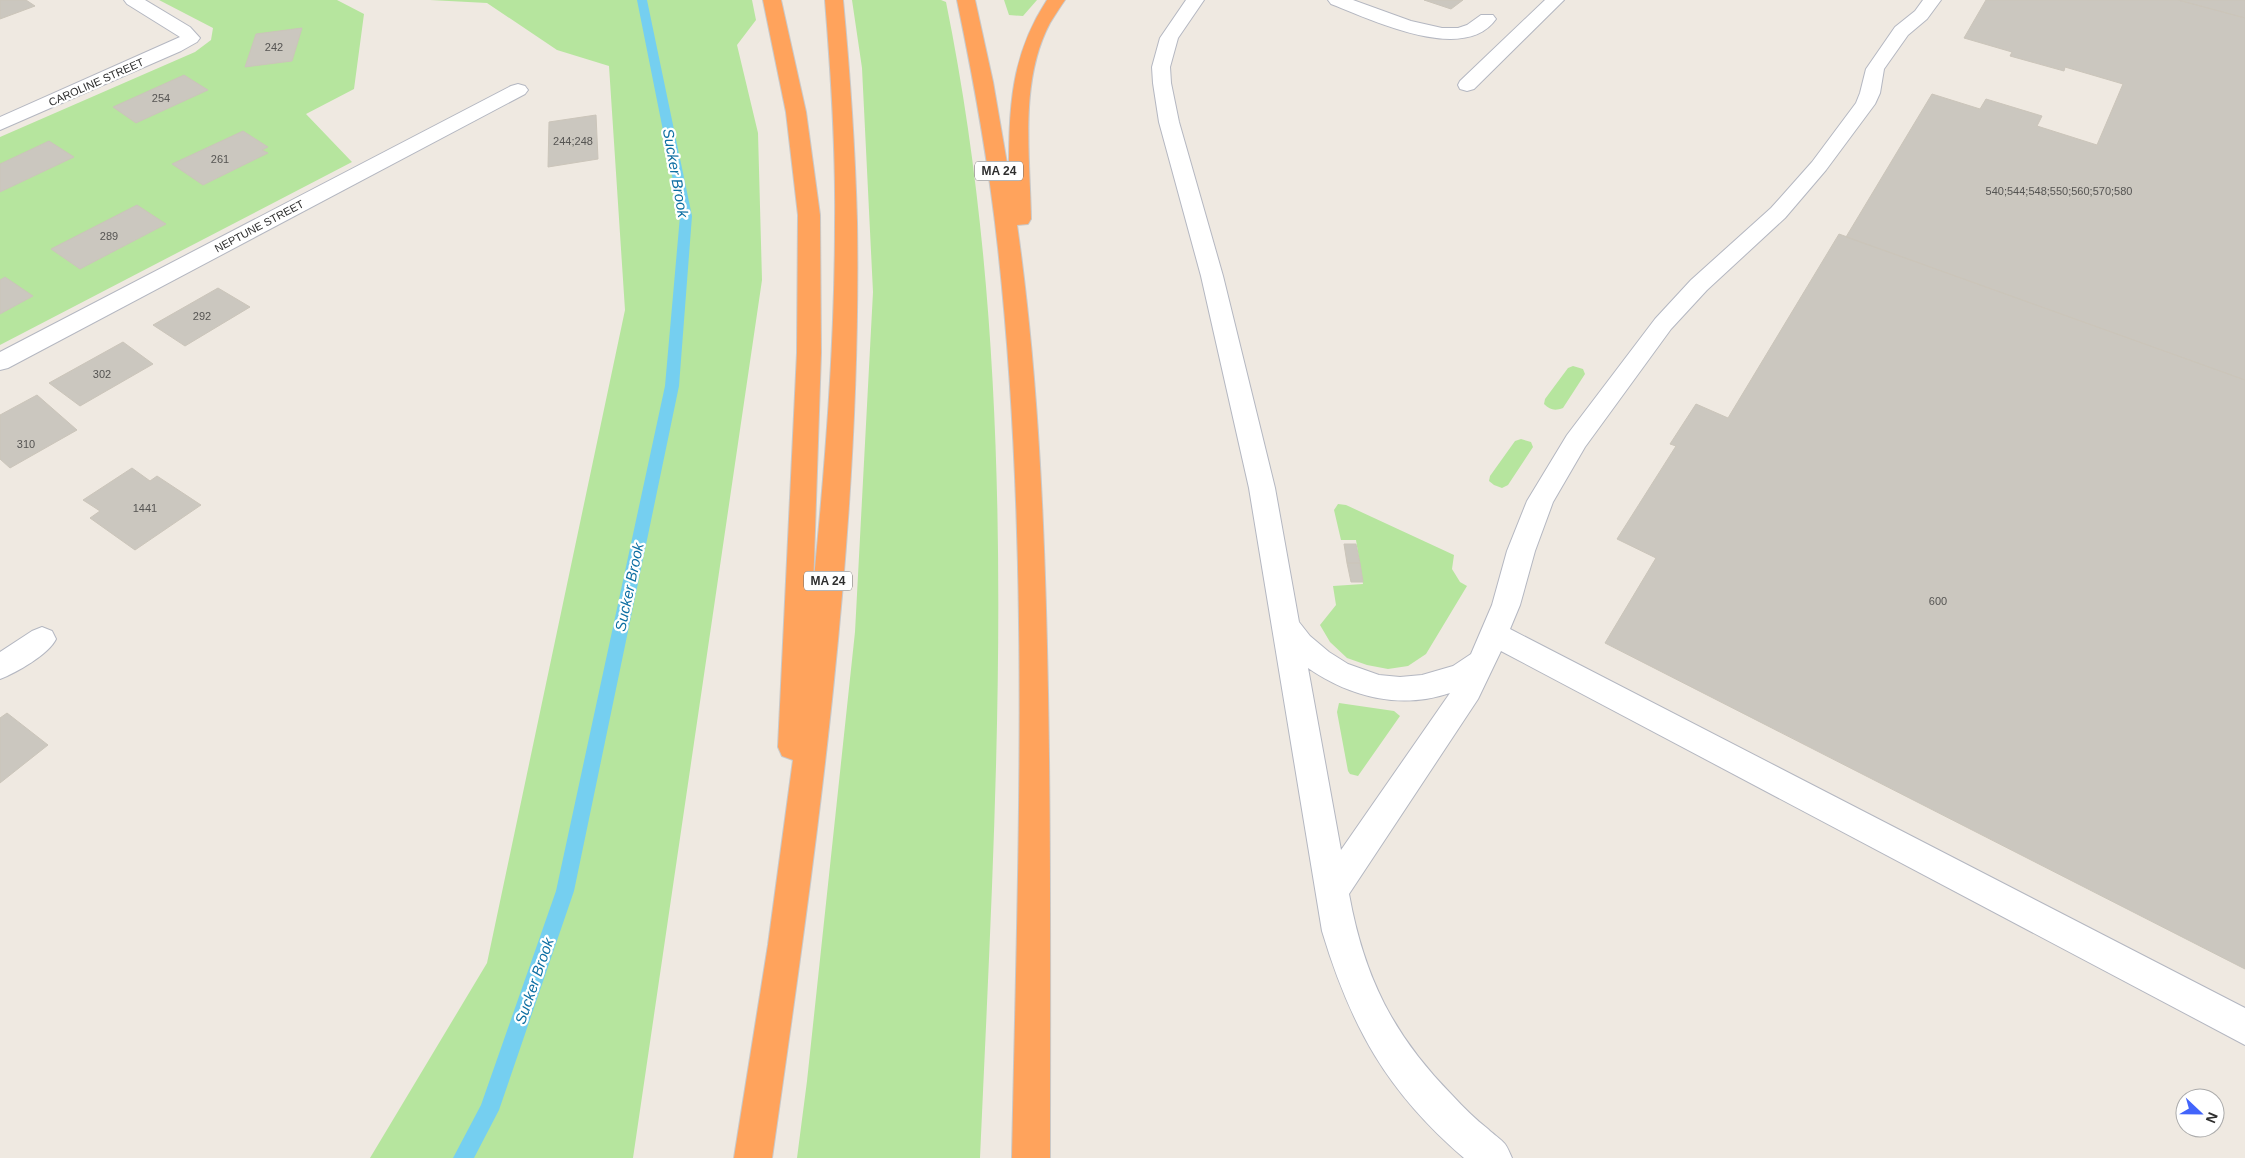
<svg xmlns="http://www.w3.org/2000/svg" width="2245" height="1158" font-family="Arial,sans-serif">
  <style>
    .green { fill: #b6e59e }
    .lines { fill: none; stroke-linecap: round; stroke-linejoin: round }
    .stream { fill: #75cff0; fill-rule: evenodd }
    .building { fill: #cbc7bf; stroke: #cbc5ba }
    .lane-casing { stroke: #b4b7c1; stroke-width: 2 }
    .street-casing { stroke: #b4b7c1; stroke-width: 2 }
    .highway-casing { stroke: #c9c9c9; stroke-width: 2 }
    .lane { fill: #fff; fill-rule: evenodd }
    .street { fill: #fff; fill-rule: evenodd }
    .highway { fill: #ffa35c; fill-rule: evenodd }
    .labels { text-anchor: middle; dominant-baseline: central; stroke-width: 4.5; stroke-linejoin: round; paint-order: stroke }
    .number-label { font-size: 11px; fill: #555452 }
    .far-street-label { font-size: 11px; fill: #2e2e2e; stroke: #fff }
    .shield { fill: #fff; stroke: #6d6d6d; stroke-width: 1 }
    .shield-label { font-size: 12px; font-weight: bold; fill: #2e2e2e }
    .water-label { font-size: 15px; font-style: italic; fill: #0d6fa3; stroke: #fff }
  </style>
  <rect width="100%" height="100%" fill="#efe9e1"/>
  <path class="green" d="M 159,0 L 337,0 L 364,14 L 354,89 L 306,114 L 352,162 L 0,345 L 0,137 L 195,52 L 211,40 L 213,28 Z
    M 430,0 L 752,0 L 756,20 L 737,45 L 758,133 L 762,280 L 633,1158 L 370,1158 L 487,963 L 625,310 L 609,66 L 557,50 L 487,3 Z
    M 852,0 L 941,0 L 946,2 C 1023,381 997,774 980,1158 L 797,1158 L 807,1081 L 855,632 L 873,292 L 862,68 Z
    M 1004,0 L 1037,0 L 1023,16 L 1009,15 Z
    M 1573,366 L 1583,369 L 1585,374 L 1563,408 C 1555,411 1550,410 1544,404 L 1545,399 L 1568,368 Z
    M 1521,439 L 1531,442 L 1533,447 L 1508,485 L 1502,488 L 1494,485 L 1489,481 L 1490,476 L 1515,441 Z
    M 1338,504 L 1346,505 L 1454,555 L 1452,569 L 1460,582 L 1467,586 L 1426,654 L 1408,666 L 1388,669 L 1367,665 L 1347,658 L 1330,642 L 1320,625 L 1336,605 L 1333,586 L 1363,584 L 1356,540 L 1341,540 L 1334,510 Z
    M 1339,703 L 1394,711 L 1400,716 L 1358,776 L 1350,774 L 1348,771 L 1337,712 Z"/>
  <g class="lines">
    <path class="stream" d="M 637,0 L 647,0 L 692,216 L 679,386 L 574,891 L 499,1110 L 474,1158 L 453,1158 L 481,1105 L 556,891 L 665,386 L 680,216 Z"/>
  </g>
  <path class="building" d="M 0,0 L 26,0 L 35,6 L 0,19 Z
    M 1424,0 L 1463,0 L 1451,9 Z
    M 1986,0 L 2178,0 L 2245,18 L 2245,380 L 1846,237 L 1932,94 L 1980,109 L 1986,99 L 2042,116 L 2037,126 L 2097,145 L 2123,84 L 2065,67 L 2064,71 L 2010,56 L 2012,52 L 1964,38 Z
    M 2178,0 L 2245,0 L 2245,18 Z
    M 302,28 L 292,61 L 245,67 L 256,34 Z
    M 184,75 L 208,90 L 136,123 L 113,107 Z
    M 596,115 L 598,159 L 548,167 L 549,122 Z
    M 243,131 L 268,147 L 262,150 L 268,153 L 203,185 L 172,164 Z
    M 49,141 L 74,157 L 0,192 L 0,164 Z
    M 137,205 L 166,224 L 80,269 L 51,249 Z
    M 1839,234 L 2245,380 L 2245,969 L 1605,643 L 1656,558 L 1617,539 L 1676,446 L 1670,444 L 1696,404 L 1728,418 Z
    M 5,277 L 33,296 L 0,314 L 0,280 Z
    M 218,288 L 250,307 L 185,346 L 153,325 Z
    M 123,342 L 153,364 L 80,406 L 49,383 Z
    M 37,395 L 77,430 L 10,468 L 0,459 L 0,415 Z
    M 132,468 L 150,481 L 157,476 L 201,505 L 135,550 L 90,518 L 100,511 L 83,500 Z
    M 1344,544 L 1356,544 L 1360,563 L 1347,563 Z
    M 1347,563 L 1360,563 L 1363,582 L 1351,582 Z
    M 7,713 L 48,745 L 0,783 L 0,718 Z"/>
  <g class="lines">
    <g class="lane-casing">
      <path id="lane" d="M 1186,0 L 1204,0 L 1178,38 L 1170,67 L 1171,83 L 1179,122 L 1223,276 L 1275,488 L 1299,622 L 1310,636 L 1329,652 L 1348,664 L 1379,675 L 1400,677 L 1422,675 L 1453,666 L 1471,654 L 1492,605 L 1507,551 L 1527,501 L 1567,435 L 1655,319 L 1691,280 L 1771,208 L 1812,162 L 1856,103 L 1860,93 L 1866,69 L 1895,27 L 1915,11 L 1923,0 L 1941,0 L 1927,19 L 1908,35 L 1884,69 L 1880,93 L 1875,104 L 1826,170 L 1785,218 L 1707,290 L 1671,329 L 1585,447 L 1553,502 L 1535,551 L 1520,605 L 1510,629 L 2245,1008 L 2245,1045 L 1501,651 L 1478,699 L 1349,894 C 1364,977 1393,1035 1452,1095 C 1463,1107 1475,1119 1488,1129 C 1493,1134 1501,1139 1505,1144 C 1508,1148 1510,1154 1512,1158 L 1464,1158 C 1387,1092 1351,1027 1322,931 L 1249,488 L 1201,276 L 1159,122 L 1153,83 L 1152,67 L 1160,38 ZM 1308,668 C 1350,697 1400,710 1450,693 L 1341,850 Z
        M 1328,0 L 1353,0 L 1411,21 L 1442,28 L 1458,28 L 1467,25 L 1481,15 L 1493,15 L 1496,19 C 1464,65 1370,19 1331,4 Z
        M 1545,0 L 1564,0 L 1474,89 L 1467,91 L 1460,89 L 1458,85 L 1460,81 Z
        M 42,627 L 52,631 L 56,639 C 49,654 16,673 0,679 L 0,652 L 32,631 Z"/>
    </g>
    <g class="street-casing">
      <path id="street" d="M 124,0 L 145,0 L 190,27 L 200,38 L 197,42 L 181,51 L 0,130 L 0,117 L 180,37 L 127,4 Z
        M 518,84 L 525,86 L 528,90 L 525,94 L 8,368 L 0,370 L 0,352 L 511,86 Z"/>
    </g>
    <g class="highway-casing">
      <path id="highway" d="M 763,0 L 781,0 L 806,112 L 820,215 L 821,353 L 813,589 C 825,467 835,345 835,223 C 836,148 831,74 825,0 L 843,0 C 850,74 855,147 857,222 C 862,533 816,850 772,1158 L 734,1158 L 768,945 L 793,760 L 782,756 L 778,747 L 797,353 L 798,215 L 786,112 Z
        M 957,0 L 975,0 L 993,82 L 1009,175 C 1009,109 1010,57 1047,0 L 1065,0 C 1060,7 1055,15 1050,23 C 1019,81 1030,156 1031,219 L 1028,224 L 1017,225 C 1039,379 1045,537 1048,693 C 1051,848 1050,1003 1050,1158 L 1012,1158 C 1018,855 1031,549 998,248 C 989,164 974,82 957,0 Z"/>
    </g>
    <use href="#lane" class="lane"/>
    <use href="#street" class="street"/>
    <use href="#highway" class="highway"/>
  </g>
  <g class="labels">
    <g class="number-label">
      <text x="274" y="47">242</text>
      <text x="161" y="98">254</text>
      <text x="573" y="141">244;248</text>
      <text x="220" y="159">261</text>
      <text x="2059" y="191">540;544;548;550;560;570;580</text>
      <text x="109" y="236">289</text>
      <text x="202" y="316">292</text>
      <text x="102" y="374">302</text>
      <text x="26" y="444">310</text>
      <text x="145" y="508">1441</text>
      <text x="1938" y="601">600</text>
    </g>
    <g class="far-street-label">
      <text transform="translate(96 82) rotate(-24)">CAROLINE STREET</text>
      <text transform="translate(259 226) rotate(-28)">NEPTUNE STREET</text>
    </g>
    <g class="shield">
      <rect x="975" y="161.5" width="48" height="19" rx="4"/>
      <rect x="804" y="571.5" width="48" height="19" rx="4"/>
    </g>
    <g class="shield-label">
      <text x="999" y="171">MA 24</text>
      <text x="828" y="581">MA 24</text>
    </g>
    <g class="water-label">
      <text transform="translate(676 173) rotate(80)">Sucker Brook</text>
      <text transform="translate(629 587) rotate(-78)">Sucker Brook</text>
      <text transform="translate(534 981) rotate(-71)">Sucker Brook</text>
    </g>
  </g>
  <g transform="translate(2200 1113) rotate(112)"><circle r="24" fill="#ffffff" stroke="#ababab"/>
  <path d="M0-4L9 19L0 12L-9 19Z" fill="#4264fb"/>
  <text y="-8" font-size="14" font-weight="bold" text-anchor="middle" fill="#2e2e2e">N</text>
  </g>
</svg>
